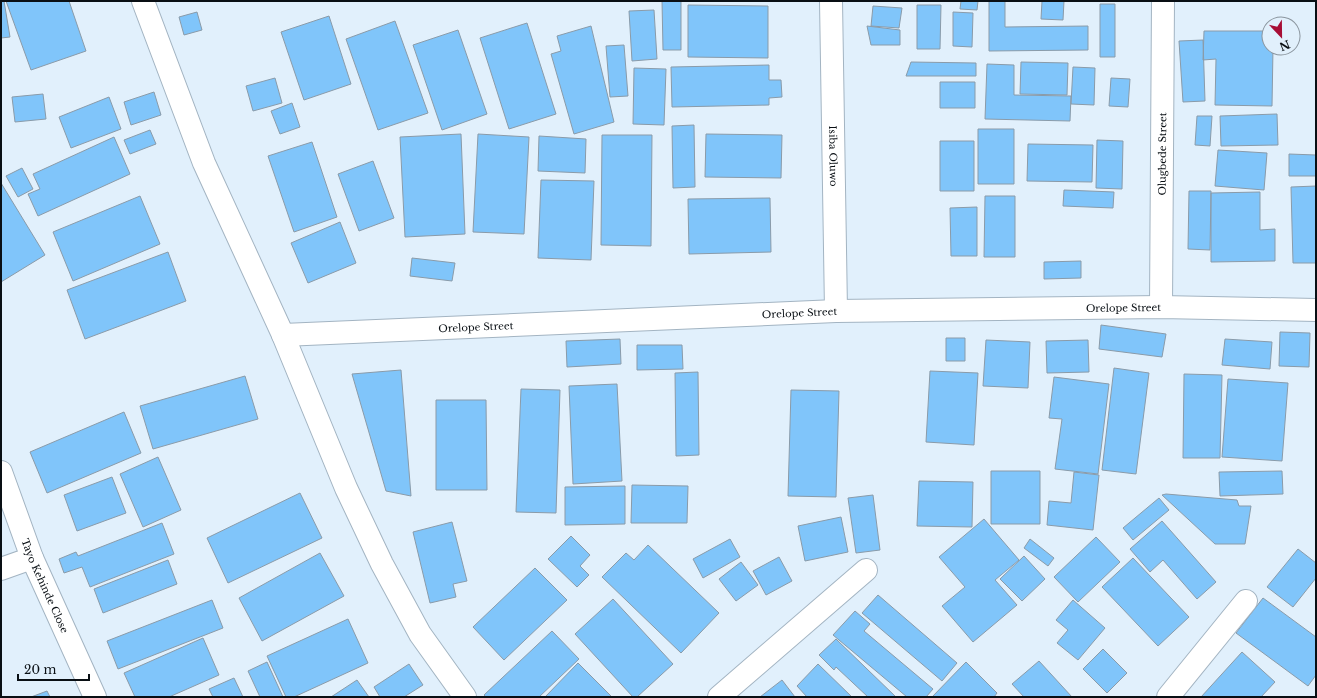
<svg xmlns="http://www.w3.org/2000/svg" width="1317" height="698" font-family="'Libre Baskerville',serif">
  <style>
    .building { fill: #80c5fa; stroke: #8a9ba9 }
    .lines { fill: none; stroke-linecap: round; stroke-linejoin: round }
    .minor-casing { stroke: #a3b4c2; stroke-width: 24 }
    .minor { stroke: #fff; stroke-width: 22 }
    .labels { text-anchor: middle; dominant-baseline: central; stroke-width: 3.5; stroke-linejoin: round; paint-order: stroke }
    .street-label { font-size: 10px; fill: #090f14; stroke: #e1f0fc }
  </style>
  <rect width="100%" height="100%" fill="#e1f0fc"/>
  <path class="building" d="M 1,1 L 4,1 L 10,37 L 1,38 Z
    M 6,1 L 69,1 L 86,51 L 31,70 Z
    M 662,1 L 681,1 L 681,50 L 663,50 Z
    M 961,1 L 978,1 L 977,10 L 960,9 Z
    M 989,1 L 1005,1 L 1005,27 L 1088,26 L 1088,50 L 989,51 Z
    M 1042,1 L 1064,1 L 1063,20 L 1041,19 Z
    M 1100,4 L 1115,4 L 1115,57 L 1100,57 Z
    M 688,5 L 768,6 L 768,58 L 688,57 Z
    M 917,5 L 941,5 L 940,49 L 917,49 Z
    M 873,6 L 902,8 L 899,28 L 871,26 Z
    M 654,10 L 657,59 L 632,61 L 629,11 Z
    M 197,12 L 202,30 L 184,35 L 179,17 Z
    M 953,12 L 973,13 L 972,47 L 953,46 Z
    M 329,16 L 351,84 L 304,100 L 281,32 Z
    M 395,21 L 428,113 L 378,130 L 346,39 Z
    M 527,23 L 556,114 L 509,129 L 480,38 Z
    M 591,26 L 614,122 L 574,134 L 551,54 L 561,51 L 557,36 Z
    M 867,26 L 900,30 L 900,45 L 871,45 Z
    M 458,30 L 487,114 L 442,130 L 413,45 Z
    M 1204,31 L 1269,31 L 1269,48 L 1273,48 L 1272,106 L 1215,105 L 1216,59 L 1203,60 Z
    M 1203,40 L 1205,101 L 1183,102 L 1179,41 Z
    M 624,45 L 628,96 L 610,97 L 606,46 Z
    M 911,62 L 976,63 L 976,76 L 906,76 Z
    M 1021,62 L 1068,63 L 1067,95 L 1020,94 Z
    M 987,64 L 1014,65 L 1014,95 L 1071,96 L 1070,121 L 985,119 Z
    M 769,65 L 769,80 L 781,80 L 782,97 L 769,98 L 769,105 L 672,107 L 671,67 Z
    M 1073,67 L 1095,68 L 1094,105 L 1071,104 Z
    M 634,68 L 666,69 L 664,125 L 633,124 Z
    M 275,78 L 282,103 L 253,111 L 246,86 Z
    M 1111,78 L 1130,79 L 1128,107 L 1109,106 Z
    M 940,82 L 975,82 L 975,108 L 940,108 Z
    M 154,92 L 161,115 L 131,125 L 124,102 Z
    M 43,94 L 46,119 L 15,122 L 12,97 Z
    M 109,97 L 121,129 L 71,148 L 59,117 Z
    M 292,103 L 300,127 L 280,134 L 271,111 Z
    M 1277,114 L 1278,145 L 1221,146 L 1220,116 Z
    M 1197,116 L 1212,116 L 1210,146 L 1195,145 Z
    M 694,125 L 695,187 L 673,188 L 672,126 Z
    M 978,129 L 1014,129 L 1014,184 L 978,184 Z
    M 150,130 L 156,144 L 130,154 L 124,140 Z
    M 461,134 L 465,234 L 405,237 L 400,137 Z
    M 478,134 L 529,137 L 524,234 L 473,232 Z
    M 706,134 L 782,135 L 781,178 L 705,177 Z
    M 602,135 L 652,135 L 651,246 L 601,245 Z
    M 539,136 L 586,139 L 585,173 L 538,171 Z
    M 114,137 L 130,174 L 38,216 L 28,194 L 40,189 L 33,174 Z
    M 1097,140 L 1123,141 L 1122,189 L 1096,188 Z
    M 940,141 L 974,141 L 974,191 L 940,191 Z
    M 312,142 L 337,217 L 294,232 L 268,156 Z
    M 1028,144 L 1093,145 L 1092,182 L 1027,181 Z
    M 1218,150 L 1267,153 L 1264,190 L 1215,186 Z
    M 1289,154 L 1316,155 L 1316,176 L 1289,176 Z
    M 373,161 L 394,218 L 359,231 L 338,174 Z
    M 22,168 L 33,189 L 18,197 L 6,176 Z
    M 541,180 L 594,181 L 591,260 L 538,258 Z
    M 1,183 L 45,255 L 1,282 Z
    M 1316,186 L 1316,263 L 1293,263 L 1291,187 Z
    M 1064,190 L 1114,192 L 1113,208 L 1063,206 Z
    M 1189,191 L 1211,191 L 1210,250 L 1188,249 Z
    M 1260,192 L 1260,230 L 1275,229 L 1275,261 L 1211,262 L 1211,193 Z
    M 140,196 L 160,244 L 73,281 L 53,232 Z
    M 985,196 L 1015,196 L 1015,257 L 984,257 Z
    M 770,198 L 771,252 L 689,254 L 688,199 Z
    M 977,207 L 977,256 L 951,256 L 950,208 Z
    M 340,222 L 356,263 L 308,283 L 291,243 Z
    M 168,252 L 186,301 L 85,339 L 67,290 Z
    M 412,258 L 455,263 L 452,281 L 410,276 Z
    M 1081,261 L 1081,278 L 1044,279 L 1044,262 Z
    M 1101,325 L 1166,334 L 1162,357 L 1099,349 Z
    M 1280,332 L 1310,333 L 1309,367 L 1279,366 Z
    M 946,338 L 965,338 L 965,361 L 946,361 Z
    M 620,339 L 621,364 L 567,367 L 566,341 Z
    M 1225,339 L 1272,342 L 1270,369 L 1222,365 Z
    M 986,340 L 1030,342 L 1028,388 L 983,386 Z
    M 1088,340 L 1089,372 L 1047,373 L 1046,341 Z
    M 637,345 L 682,345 L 683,369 L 637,370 Z
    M 1114,368 L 1149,373 L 1136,474 L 1102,470 Z
    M 401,370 L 411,496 L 386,491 L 352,374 Z
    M 930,371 L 978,373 L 974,445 L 926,442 Z
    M 698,372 L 699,455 L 676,456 L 675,373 Z
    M 1184,374 L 1222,375 L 1220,458 L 1183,458 Z
    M 245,376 L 258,419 L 153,449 L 140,406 Z
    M 1054,377 L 1109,384 L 1098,474 L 1055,469 L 1062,419 L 1049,418 Z
    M 1228,379 L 1288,383 L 1282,461 L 1222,457 Z
    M 617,384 L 622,481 L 573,484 L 569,386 Z
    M 521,389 L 560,390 L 556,513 L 516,512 Z
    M 791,390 L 839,391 L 836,497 L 788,496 Z
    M 436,400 L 486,400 L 487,490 L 436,490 Z
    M 124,412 L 141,453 L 47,493 L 30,452 Z
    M 158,457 L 181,510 L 143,527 L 120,474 Z
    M 991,471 L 1040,471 L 1040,524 L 991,524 Z
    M 1282,471 L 1283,494 L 1220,496 L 1219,472 Z
    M 1074,472 L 1099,475 L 1093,530 L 1047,525 L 1049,501 L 1071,503 Z
    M 112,477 L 126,513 L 77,531 L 64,495 Z
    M 919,481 L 973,482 L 972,527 L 917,526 Z
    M 632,485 L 688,486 L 687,523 L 631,523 Z
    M 625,486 L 625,524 L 565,525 L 565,487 Z
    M 300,493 L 322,538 L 228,583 L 207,538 Z
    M 1166,494 L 1237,500 L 1239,506 L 1251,506 L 1245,544 L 1215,544 L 1162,495 Z
    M 873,495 L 880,550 L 856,553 L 848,498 Z
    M 1159,498 L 1169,510 L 1133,540 L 1123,528 Z
    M 841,517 L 848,552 L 805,561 L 798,526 Z
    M 984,519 L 1019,560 L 995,580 L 1017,605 L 973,642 L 942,606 L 965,587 L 939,557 Z
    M 1162,521 L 1216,582 L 1197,599 L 1163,560 L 1150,572 L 1130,549 Z
    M 452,522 L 467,581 L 453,584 L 456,597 L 430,603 L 413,532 Z
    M 162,523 L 174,554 L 90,587 L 82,567 L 64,573 L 59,559 L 76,552 L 78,556 Z
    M 571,536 L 590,555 L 580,566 L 589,575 L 577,587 L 548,559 Z
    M 1096,537 L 1120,562 L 1078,602 L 1054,577 Z
    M 730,539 L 740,557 L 703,578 L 693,559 Z
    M 1030,539 L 1054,558 L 1048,566 L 1024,548 Z
    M 648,545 L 719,613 L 681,653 L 602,577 L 626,553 L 634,560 Z
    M 1298,549 L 1316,563 L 1316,578 L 1293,607 L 1267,587 Z
    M 320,553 L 344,596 L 262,641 L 239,598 Z
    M 1024,556 L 1045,579 L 1022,601 L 1000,579 Z
    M 779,557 L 792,581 L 766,595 L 753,571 Z
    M 1133,558 L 1189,617 L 1158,646 L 1102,587 Z
    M 168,560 L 177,584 L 103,613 L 94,589 Z
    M 741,562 L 758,585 L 736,601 L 719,579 Z
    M 535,568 L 567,600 L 504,660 L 473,627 Z
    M 878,595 L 957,663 L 942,681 L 862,613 Z
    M 1263,598 L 1316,637 L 1316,675 L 1308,686 L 1236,633 Z
    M 613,599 L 673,664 L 637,697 L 633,697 L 575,634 Z
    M 212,600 L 223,628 L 118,669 L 107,641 Z
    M 1073,600 L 1105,628 L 1078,660 L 1057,643 L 1068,630 L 1056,620 Z
    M 855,611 L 870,624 L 864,631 L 933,689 L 926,697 L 907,697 L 833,635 Z
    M 348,619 L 368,663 L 294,697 L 286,697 L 267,656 Z
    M 552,631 L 579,659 L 539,697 L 486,697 L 484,695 Z
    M 203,638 L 219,675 L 169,697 L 135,697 L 124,673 Z
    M 836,639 L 896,697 L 868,697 L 836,667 L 834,670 L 819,655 Z
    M 1103,649 L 1127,673 L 1107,693 L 1083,669 Z
    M 1242,652 L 1275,682 L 1261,697 L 1201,697 Z
    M 1039,661 L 1072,697 L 1024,697 L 1012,684 Z
    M 267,662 L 283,697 L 260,697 L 248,671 Z
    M 966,662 L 997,693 L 994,697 L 932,697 Z
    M 578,663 L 612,697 L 545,697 Z
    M 409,664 L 423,685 L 404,697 L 380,697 L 374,687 Z
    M 818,664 L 852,697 L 807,697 L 797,686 Z
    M 234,678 L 243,697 L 213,697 L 209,689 Z
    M 357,680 L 369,697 L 331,697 Z
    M 782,680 L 795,697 L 760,697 Z
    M 47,691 L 50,697 L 31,697 Z"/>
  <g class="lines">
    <g class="minor-casing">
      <g id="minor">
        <path d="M 143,1 L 204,163 L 283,335 L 346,488 L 382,564 L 420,634 L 465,697"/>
        <path id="s1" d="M 831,1 L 836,311"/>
        <path id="s2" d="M 1161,307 L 1163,1"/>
        <path id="s3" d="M 283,335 L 836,311 L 1161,307 L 1316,310"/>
        <path id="s4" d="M 1,472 L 32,558 L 95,697"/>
        <path d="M 1,569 L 32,558"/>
        <path d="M 719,697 L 866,570"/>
        <path d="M 1168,697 L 1246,601"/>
      </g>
    </g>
    <use href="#minor" class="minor"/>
  </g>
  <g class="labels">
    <g class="street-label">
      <text stroke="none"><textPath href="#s2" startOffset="153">Olugbede Street</textPath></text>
      <text stroke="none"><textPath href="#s1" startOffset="155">Isiba Oluwo</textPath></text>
      <text stroke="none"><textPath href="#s3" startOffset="841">Orelope Street</textPath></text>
      <text stroke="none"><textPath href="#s3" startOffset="517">Orelope Street</textPath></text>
      <text stroke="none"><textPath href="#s3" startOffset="193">Orelope Street</textPath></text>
      <text stroke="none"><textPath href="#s4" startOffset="122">Tayo Kehinde Close</textPath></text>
    </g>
  </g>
  <rect width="1317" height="698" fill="none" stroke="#090f14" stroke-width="4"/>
  <g transform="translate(1281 36) rotate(158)"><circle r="19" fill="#e1f0fc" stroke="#8b969f"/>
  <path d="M0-3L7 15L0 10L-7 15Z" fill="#a70e36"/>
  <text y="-6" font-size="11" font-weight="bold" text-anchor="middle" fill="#090f14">N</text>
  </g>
  <path d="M18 674v6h71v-6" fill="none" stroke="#090f14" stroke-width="2"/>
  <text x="24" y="674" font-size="12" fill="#090f14" stroke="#e1f0fc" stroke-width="3" paint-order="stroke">20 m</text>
</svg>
